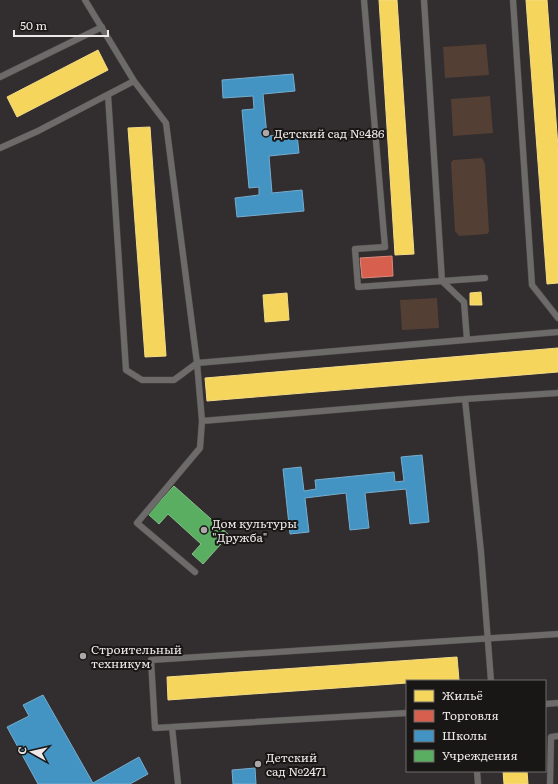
<svg xmlns="http://www.w3.org/2000/svg" width="558" height="784" font-family="Literata,serif">
  <style>
    .green { fill: #543f34 }
    .homes { fill: #f6d55c; stroke: #f4db86 }
    .shops { fill: #d6604d; stroke: #dd897c }
    .schools { fill: #4393c3; stroke: #76adce }
    .public { fill: #5aae61; stroke: #86c08a }
    .lines { fill: none; stroke-linecap: round; stroke-linejoin: round }
    .lane-casing { stroke: #4c4949; stroke-width: 7 }
    .lane { stroke: #6d6a6a; stroke-width: 6 }
    .poi-dot { fill: #aca7a8; stroke: #191616; stroke-width: 1.5 }
    .labels { text-anchor: middle; dominant-baseline: central; stroke-width: 4; stroke-linejoin: round; paint-order: stroke }
    .poi-label { font-size: 12px; fill: #eee9e9; stroke: #191616; text-anchor: start }
  </style>
  <rect width="100%" height="100%" fill="#322d2e"/>
  <path class="green" d="M 486,44 L 489,75 L 445,78 L 443,47 Z
    M 490,96 L 493,133 L 453,136 L 451,99 Z
    M 482,158 L 485,164 L 489,232 L 487,234 L 459,236 L 455,231 L 451,163 L 453,160 Z
    M 437,298 L 439,328 L 402,330 L 400,300 Z"/>
  <path class="homes" d="M 379,0 L 397,0 L 414,254 L 395,255 Z
    M 526,0 L 547,0 L 558,147 L 558,283 L 547,284 Z
    M 98,50 L 108,70 L 17,117 L 7,97 Z
    M 150,127 L 166,356 L 145,357 L 128,128 Z
    M 481,292 L 482,305 L 470,305 L 470,293 Z
    M 287,293 L 289,320 L 265,322 L 263,295 Z
    M 558,348 L 558,372 L 207,401 L 205,378 Z
    M 457,657 L 459,680 L 407,681 L 407,683 L 168,700 L 167,677 Z
    M 503,771 L 527,771 L 528,784 L 504,784 Z"/>
  <path class="shops" d="M 392,256 L 393,276 L 362,278 L 360,258 Z"/>
  <path class="schools" d="M 293,74 L 295,91 L 263,94 L 267,136 L 297,134 L 299,153 L 269,156 L 272,193 L 302,190 L 304,211 L 237,217 L 235,198 L 259,195 L 259,187 L 249,188 L 242,110 L 254,109 L 253,96 L 223,98 L 222,80 Z
    M 422,455 L 429,522 L 410,524 L 406,489 L 365,493 L 369,528 L 350,530 L 346,493 L 305,498 L 309,532 L 290,534 L 283,469 L 301,467 L 304,491 L 316,489 L 315,480 L 394,472 L 395,482 L 404,481 L 401,457 Z
    M 43,695 L 93,783 L 139,757 L 148,774 L 130,784 L 38,784 L 7,727 L 29,716 L 23,705 Z
    M 255,768 L 256,784 L 233,784 L 232,770 Z"/>
  <path class="public" d="M 174,486 L 229,535 L 203,564 L 192,554 L 201,544 L 168,514 L 159,524 L 148,514 Z"/>
  <g class="lines">
    <g class="lane-casing">
      <path id="lane" d="M 85,0 L 134,81 L 166,123 L 197,363 L 174,380 L 142,380 L 126,370 L 108,95
        M 364,0 L 385,247 L 355,249 L 358,287 L 485,278
        M 424,0 L 442,281 L 464,302 L 467,340
        M 513,0 L 532,285 L 558,318
        M 0,77 L 102,27
        M 0,148 L 38,131 L 134,81
        M 465,399 L 202,421 L 197,363 L 558,332
        M 195,572 L 137,523 L 200,448 L 202,421
        M 491,681 L 481,552 L 465,399 L 558,393
        M 545,704 L 558,703
        M 172,727 L 155,728 L 151,660 L 558,634
        M 477,771 L 478,784
        M 178,784 L 172,727 L 407,713
        M 550,784 L 551,737 L 558,736"/>
    </g>
    <use href="#lane" class="lane"/>
  </g>
  <g class="poi-dot">
    <circle cx="266" cy="133" r="4"/>
    <circle cx="204" cy="530" r="4"/>
    <circle cx="83" cy="656" r="4"/>
    <circle cx="258" cy="764" r="4"/>
  </g>
  <g class="labels">
    <g class="poi-label">
      <text x="274" y="133">Детский сад №486</text>
      <text x="212" y="523">Дом культуры<tspan x="212" dy="14">"Дружба"</tspan></text>
      <text x="91" y="649">Строительный<tspan x="91" dy="14">техникум</tspan></text>
      <text x="266" y="757">Детский<tspan x="266" dy="14">сад №2471</tspan></text>
    </g>
  </g>
  <rect x="406" y="680" width="140" height="92" fill="#191616" stroke="#6e6a6a"/>
  <rect x="414" y="690" width="20" height="12" fill="#f6d55c" stroke="#6e6a6a"/>
  <text x="442" y="700" font-size="12" fill="#eee9e9">Жильё</text>
  <rect x="414" y="710" width="20" height="12" fill="#d6604d" stroke="#6e6a6a"/>
  <text x="442" y="720" font-size="12" fill="#eee9e9">Торговля</text>
  <rect x="414" y="730" width="20" height="12" fill="#4393c3" stroke="#6e6a6a"/>
  <text x="442" y="740" font-size="12" fill="#eee9e9">Школы</text>
  <rect x="414" y="750" width="20" height="12" fill="#5aae61" stroke="#6e6a6a"/>
  <text x="442" y="760" font-size="12" fill="#eee9e9">Учреждения</text>
  <g transform="translate(32 752) rotate(278)" stroke="#191616" stroke-width="3" paint-order="stroke">
  <path d="M0-3L7 15L0 10L-7 15Z" fill="#eee9e9"/>
  <text y="-6" font-size="11" font-weight="bold" text-anchor="middle" fill="#eee9e9">С</text>
  </g>
  <path d="M14 30v6h94v-6" fill="none" stroke="#eee9e9" stroke-width="2"/>
  <text x="20" y="30" font-size="12" fill="#eee9e9" stroke="#191616" stroke-width="3" paint-order="stroke">50 m</text>
</svg>
